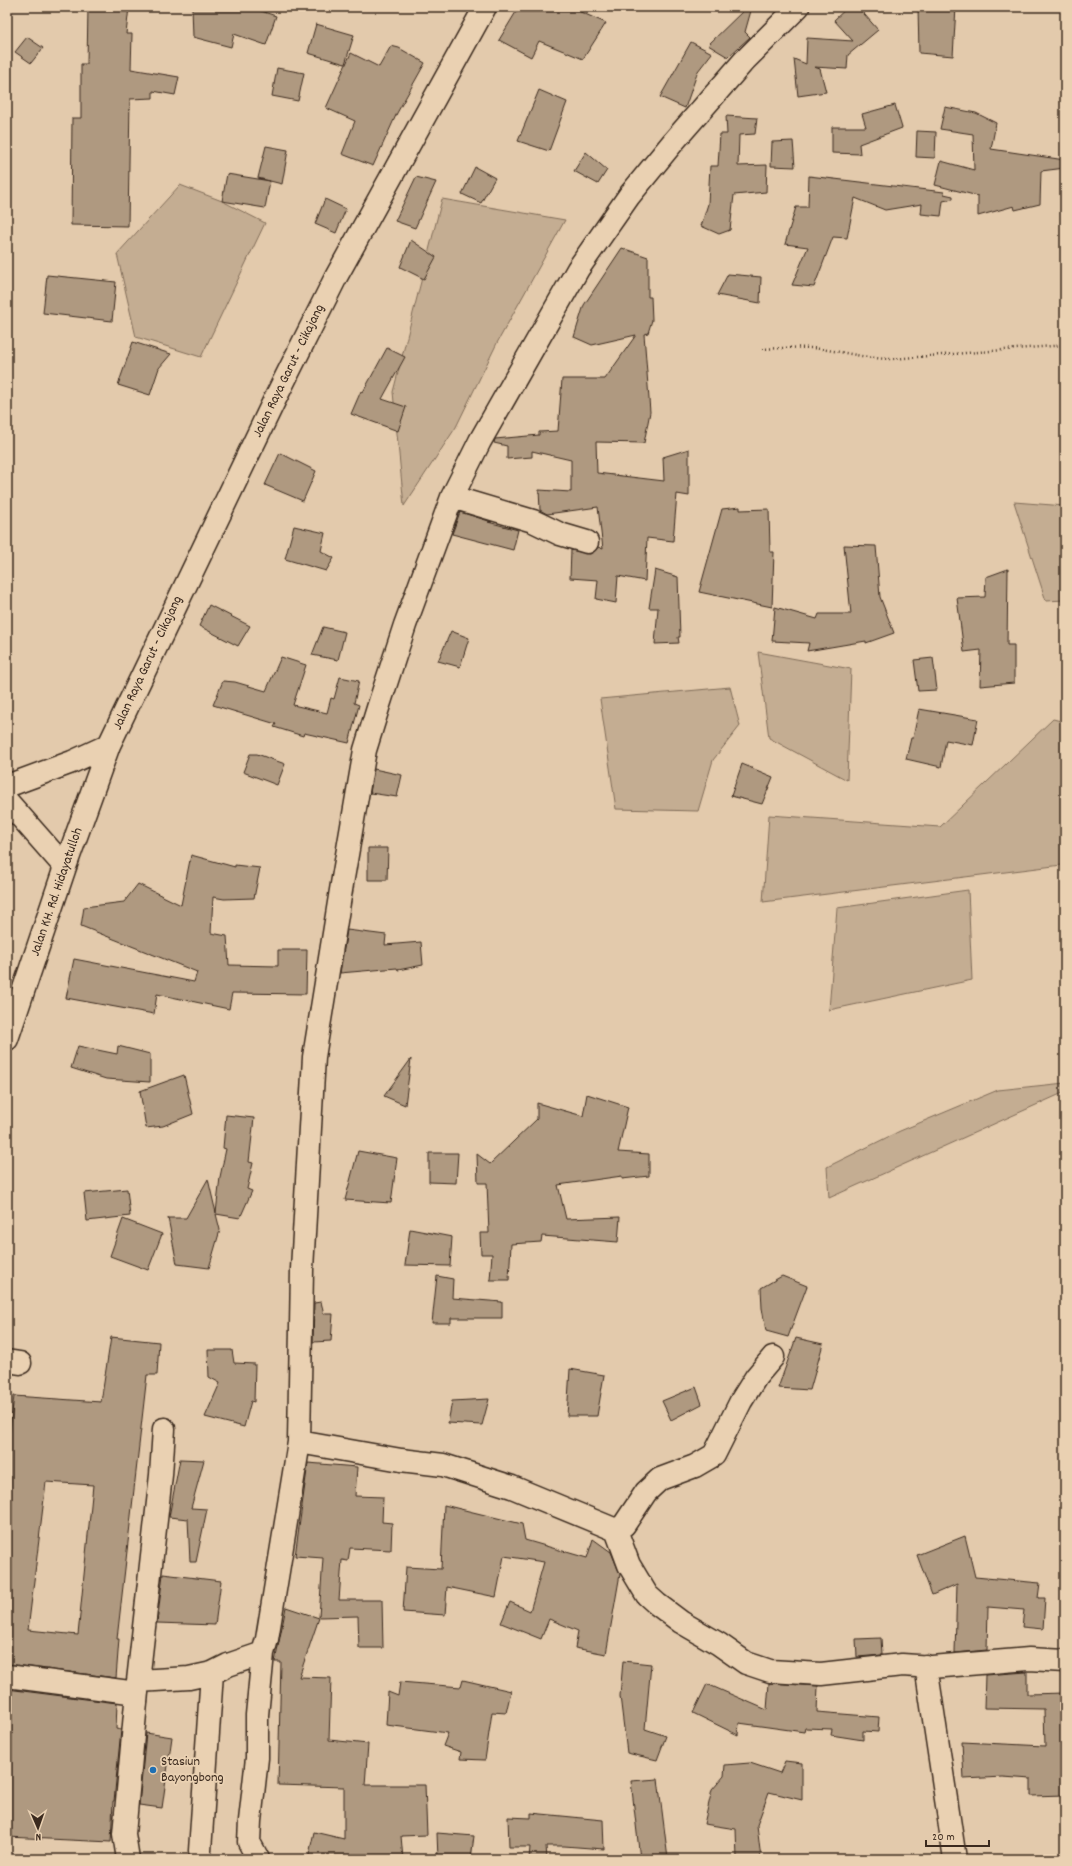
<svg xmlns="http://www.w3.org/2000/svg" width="1072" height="1866" font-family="Dekko,sans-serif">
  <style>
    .green { fill: #c4ad92; stroke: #806c58 }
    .building { fill: #af9980; stroke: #3b2a1e; fill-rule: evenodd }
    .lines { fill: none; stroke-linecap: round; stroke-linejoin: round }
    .minor-casing { stroke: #3b2a1e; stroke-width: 25 }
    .major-casing { stroke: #3b2a1e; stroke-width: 25 }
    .path { stroke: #3b2a1e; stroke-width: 2.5; stroke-dasharray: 1 3; stroke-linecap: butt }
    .minor { stroke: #ead1b2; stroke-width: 22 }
    .major { stroke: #ead1b2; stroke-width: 22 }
    .poi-dot { fill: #1f6fb2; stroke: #ead1b2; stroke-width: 1.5 }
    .labels { text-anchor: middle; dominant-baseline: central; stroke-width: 3.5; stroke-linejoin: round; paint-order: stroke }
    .street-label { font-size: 14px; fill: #3b2a1e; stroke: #ead1b2 }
    .poi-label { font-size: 14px; fill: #3b2a1e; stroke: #ead1b2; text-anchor: start }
  </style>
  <rect width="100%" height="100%" fill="#e3caac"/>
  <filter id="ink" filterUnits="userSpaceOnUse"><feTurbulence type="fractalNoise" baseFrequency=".025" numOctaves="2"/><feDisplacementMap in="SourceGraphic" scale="8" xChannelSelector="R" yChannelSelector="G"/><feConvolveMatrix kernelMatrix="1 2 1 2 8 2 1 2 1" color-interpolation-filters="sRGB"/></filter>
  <g filter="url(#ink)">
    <path class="green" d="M 180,185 L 222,201 L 265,223 L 201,357 L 136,337 L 117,254 Z
      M 442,199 L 565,220 L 497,343 L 456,427 L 404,506 L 393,392 Z
      M 1014,502 L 1065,506 L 1065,600 L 1046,601 Z
      M 758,652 L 851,669 L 847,780 L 769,738 Z
      M 730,687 L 740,726 L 713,760 L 698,811 L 616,809 L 600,699 Z
      M 1053,719 L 1065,722 L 1065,863 L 1062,865 L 763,902 L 769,815 L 940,827 Z
      M 968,890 L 972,980 L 829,1010 L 837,908 Z
      M 1065,1083 L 1065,1092 L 829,1198 L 827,1167 L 900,1131 L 998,1090 Z"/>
    <path class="building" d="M 88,7 L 129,7 L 126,34 L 132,34 L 131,69 L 179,77 L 175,95 L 153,91 L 153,98 L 130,99 L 128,226 L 71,225 L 72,118 L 81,118 L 81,64 L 87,64 Z
      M 192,7 L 249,7 L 276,16 L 266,45 L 234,34 L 231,47 L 193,37 Z
      M 519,7 L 569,7 L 606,23 L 583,59 L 539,41 L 531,57 L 499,40 Z
      M 747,7 L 752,7 L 745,32 L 750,37 L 728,57 L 708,45 Z
      M 848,7 L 858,7 L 878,30 L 848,55 L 847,69 L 814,67 L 820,69 L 826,92 L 798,96 L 794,59 L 806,64 L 807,38 L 853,41 L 834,20 Z
      M 918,7 L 956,7 L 953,56 L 919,53 Z
      M 316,24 L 354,35 L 345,64 L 308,53 Z
      M 27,37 L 43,48 L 31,63 L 15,52 Z
      M 691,42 L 712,53 L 698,71 L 685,108 L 660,97 Z
      M 391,46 L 399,48 L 425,63 L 397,113 L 373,166 L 342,154 L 355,121 L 326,108 L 351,53 L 379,67 Z
      M 277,68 L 304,73 L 298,101 L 272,96 Z
      M 539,90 L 567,102 L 549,151 L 518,141 Z
      M 895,105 L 902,128 L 859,144 L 860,154 L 832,153 L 832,127 L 866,127 L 862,114 Z
      M 945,107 L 976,113 L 996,123 L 991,149 L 1065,160 L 1065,168 L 1041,171 L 1040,204 L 1015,210 L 1014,206 L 978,216 L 978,196 L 935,185 L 941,161 L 974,170 L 973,134 L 940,129 Z
      M 726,116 L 757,118 L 755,134 L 739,135 L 738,166 L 767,165 L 766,192 L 734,195 L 730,230 L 719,234 L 701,226 L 708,204 L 710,166 L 718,166 L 720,134 L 727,134 Z
      M 917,131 L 936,132 L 935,158 L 916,157 Z
      M 793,141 L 795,167 L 771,166 L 772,142 Z
      M 266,146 L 288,150 L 282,184 L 258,178 Z
      M 586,152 L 607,170 L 598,184 L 574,171 Z
      M 475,167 L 495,178 L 481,203 L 462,194 Z
      M 227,174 L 270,181 L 265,208 L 222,201 Z
      M 809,176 L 944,192 L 944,194 L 953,196 L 953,199 L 943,201 L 941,216 L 921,214 L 922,204 L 885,210 L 855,198 L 847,238 L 833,237 L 814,287 L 792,285 L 808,247 L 785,244 L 796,207 L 808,207 Z
      M 416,177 L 436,182 L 415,228 L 395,221 Z
      M 325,199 L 346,209 L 336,233 L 315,224 Z
      M 411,240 L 436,257 L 424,279 L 400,267 Z
      M 622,248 L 648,257 L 648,297 L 651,297 L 652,320 L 648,333 L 644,334 L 650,412 L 644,443 L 596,442 L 597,473 L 664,481 L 663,457 L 689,449 L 689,496 L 677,494 L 673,541 L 647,538 L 645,581 L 618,576 L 616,603 L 596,599 L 598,580 L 570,578 L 571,550 L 590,554 L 595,551 L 598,547 L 603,549 L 598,507 L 547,514 L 540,510 L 539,490 L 571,492 L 571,460 L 532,451 L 532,457 L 507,459 L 507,446 L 494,443 L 495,439 L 539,435 L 539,432 L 558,431 L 562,379 L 605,379 L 636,335 L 592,345 L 574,337 L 584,305 Z
      M 728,274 L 761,277 L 760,303 L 717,295 Z
      M 47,275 L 116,282 L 112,321 L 43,313 Z
      M 133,342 L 171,354 L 159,368 L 150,395 L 118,385 Z
      M 387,348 L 405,357 L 382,399 L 406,407 L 398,431 L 351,414 L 361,391 L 363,392 Z
      M 280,453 L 316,471 L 303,501 L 265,485 Z
      M 740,507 L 740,510 L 769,509 L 770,552 L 774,552 L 772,607 L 699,592 L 722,509 Z
      M 460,512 L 492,522 L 488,522 L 518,530 L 513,550 L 452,534 Z
      M 294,526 L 325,533 L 321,551 L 334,558 L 326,571 L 285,559 Z
      M 844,545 L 876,546 L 880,597 L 894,633 L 866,643 L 866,641 L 807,651 L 809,643 L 772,641 L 775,607 L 817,619 L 819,614 L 851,614 Z
      M 1008,569 L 1007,645 L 1014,645 L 1014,683 L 980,686 L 981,650 L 964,652 L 957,598 L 985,597 L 986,577 Z
      M 655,570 L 678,577 L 680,637 L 678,637 L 679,643 L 655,644 L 658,608 L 649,608 Z
      M 209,605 L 250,626 L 238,646 L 199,626 Z
      M 323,627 L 345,632 L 338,660 L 312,655 Z
      M 451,631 L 469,638 L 460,667 L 438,661 Z
      M 281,657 L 306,665 L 293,705 L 327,713 L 331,698 L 334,699 L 340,677 L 359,681 L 354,703 L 359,705 L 349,743 L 304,733 L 303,736 L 274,727 L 276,724 L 213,705 L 223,681 L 235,682 L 266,691 Z
      M 933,658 L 937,690 L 918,691 L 914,660 Z
      M 919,709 L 978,719 L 973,745 L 946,740 L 941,767 L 906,759 L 911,738 L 913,738 Z
      M 250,754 L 257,754 L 285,764 L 277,785 L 243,772 Z
      M 742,764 L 773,777 L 762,804 L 731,796 Z
      M 374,769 L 402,775 L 397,797 L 370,793 Z
      M 368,848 L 388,848 L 387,880 L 368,880 Z
      M 191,855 L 235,867 L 235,865 L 260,868 L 254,898 L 224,899 L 213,897 L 211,933 L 227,936 L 229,965 L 278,966 L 278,950 L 307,950 L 306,994 L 232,993 L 229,1009 L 157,994 L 154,1014 L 66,998 L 74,959 L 194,982 L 197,972 L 81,926 L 84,907 L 124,902 L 138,884 L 181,905 Z
      M 347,930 L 386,935 L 385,945 L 421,942 L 423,965 L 398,970 L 397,968 L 340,973 Z
      M 78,1046 L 117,1054 L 118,1046 L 150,1054 L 150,1082 L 106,1079 L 71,1068 Z
      M 411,1059 L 405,1105 L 384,1096 Z
      M 184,1075 L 193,1114 L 163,1126 L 146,1128 L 140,1091 Z
      M 587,1094 L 628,1107 L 618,1152 L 649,1154 L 649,1176 L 622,1179 L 622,1176 L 558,1185 L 566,1219 L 620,1217 L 618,1242 L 542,1236 L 541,1242 L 511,1244 L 509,1280 L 490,1280 L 492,1254 L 481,1254 L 480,1233 L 489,1233 L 487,1183 L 478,1183 L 477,1154 L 490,1164 L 537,1119 L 537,1103 L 583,1116 Z
      M 226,1115 L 254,1118 L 249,1162 L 253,1163 L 247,1189 L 252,1191 L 240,1218 L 216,1214 L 220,1230 L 209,1268 L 177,1264 L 168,1218 L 186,1218 L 208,1179 L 216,1213 L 220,1177 L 226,1149 L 223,1148 Z
      M 358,1151 L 397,1158 L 391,1203 L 345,1200 Z
      M 429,1153 L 458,1153 L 456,1183 L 429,1182 Z
      M 127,1189 L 130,1216 L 87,1221 L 84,1193 Z
      M 123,1219 L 162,1234 L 148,1270 L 110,1256 Z
      M 410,1229 L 452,1237 L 450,1266 L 405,1265 Z
      M 437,1276 L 453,1279 L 452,1298 L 502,1302 L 502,1318 L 451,1318 L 451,1323 L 432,1323 Z
      M 782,1276 L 807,1286 L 788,1337 L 766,1331 L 762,1308 L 761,1288 Z
      M 321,1302 L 324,1314 L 333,1314 L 331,1341 L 313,1342 L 314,1303 Z
      M 111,1337 L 159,1342 L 157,1375 L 147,1375 L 117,1639 L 119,1639 L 116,1678 L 7,1664 L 7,1454 L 14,1396 L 101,1402 ZM 46,1482 L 93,1485 L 78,1635 L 28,1630 Z
      M 796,1338 L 823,1344 L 810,1390 L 778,1388 Z
      M 208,1350 L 232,1350 L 234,1363 L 255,1364 L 254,1402 L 251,1401 L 244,1427 L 205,1417 L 220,1383 L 209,1377 Z
      M 570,1369 L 604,1375 L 597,1416 L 567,1416 Z
      M 696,1387 L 702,1404 L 671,1420 L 662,1401 Z
      M 489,1399 L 482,1425 L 448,1423 L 452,1401 Z
      M 180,1459 L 204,1460 L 191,1508 L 207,1509 L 196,1562 L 190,1562 L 188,1519 L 169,1517 Z
      M 308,1463 L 357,1467 L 355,1496 L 383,1497 L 382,1522 L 392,1523 L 391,1550 L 350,1548 L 348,1561 L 342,1560 L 339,1600 L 382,1600 L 383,1648 L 359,1648 L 358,1616 L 319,1617 L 323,1558 L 295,1556 Z
      M 444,1505 L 522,1524 L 525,1540 L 587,1558 L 593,1539 L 611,1552 L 620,1574 L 606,1654 L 575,1648 L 578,1631 L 549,1619 L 541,1639 L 501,1623 L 510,1602 L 530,1611 L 544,1562 L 504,1556 L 496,1597 L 447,1587 L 445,1615 L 403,1612 L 406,1567 L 441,1569 Z
      M 965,1536 L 975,1577 L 1040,1583 L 1038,1598 L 1045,1598 L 1043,1629 L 1022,1627 L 1024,1610 L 988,1607 L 987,1650 L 955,1653 L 957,1584 L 932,1595 L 917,1555 Z
      M 163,1574 L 221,1581 L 215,1625 L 157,1623 Z
      M 286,1607 L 319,1618 L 299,1677 L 331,1678 L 329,1740 L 368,1744 L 365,1785 L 425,1785 L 427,1835 L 401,1836 L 403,1859 L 308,1859 L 314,1832 L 344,1839 L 344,1787 L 278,1785 L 281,1662 L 275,1662 Z
      M 881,1638 L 882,1655 L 857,1657 L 856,1639 Z
      M 623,1661 L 651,1664 L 645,1729 L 666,1736 L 657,1760 L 627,1753 L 620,1696 Z
      M 1027,1672 L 1027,1694 L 1065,1693 L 1065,1795 L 1031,1796 L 1031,1779 L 1003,1777 L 964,1779 L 962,1742 L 1045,1746 L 1044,1709 L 984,1708 L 985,1675 Z
      M 463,1680 L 511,1691 L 506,1713 L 492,1712 L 485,1760 L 460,1759 L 461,1752 L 443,1746 L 448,1733 L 386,1725 L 388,1692 L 398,1696 L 400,1682 L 461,1687 Z
      M 769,1683 L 818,1686 L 817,1712 L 879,1717 L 878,1732 L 863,1731 L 863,1740 L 831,1735 L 832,1729 L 805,1728 L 804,1732 L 739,1723 L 738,1735 L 693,1713 L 707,1684 L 767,1710 Z
      M 7,1689 L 117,1703 L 116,1729 L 121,1730 L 114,1801 L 113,1801 L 111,1842 L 7,1837 Z
      M 146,1733 L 172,1737 L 162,1808 L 139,1805 Z
      M 785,1761 L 802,1763 L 802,1800 L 769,1792 L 757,1825 L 761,1859 L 737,1859 L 736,1829 L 704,1824 L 712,1790 L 724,1776 L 725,1765 L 750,1763 L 780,1773 Z
      M 658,1779 L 668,1859 L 640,1859 L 631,1781 Z
      M 531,1813 L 603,1820 L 604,1849 L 564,1846 L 546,1846 L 547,1859 L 529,1859 L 530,1847 L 509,1847 L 508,1817 L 531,1818 Z
      M 437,1833 L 474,1836 L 471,1859 L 438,1859 Z"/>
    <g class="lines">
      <g class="minor-casing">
        <path id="minor" d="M 452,497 L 533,521 L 560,534 L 587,542
          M 773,1357 L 756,1377 L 741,1401 L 714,1455 L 695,1466 L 660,1479 L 646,1492 L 624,1525 L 616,1530 L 629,1565 L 647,1595 L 657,1604 L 681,1622 L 719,1644 L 746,1663 L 770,1671 L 821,1674 L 902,1665 L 932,1667 L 1029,1659 L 1065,1661
          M 7,1361 L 20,1363
          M 299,1442 L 401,1460 L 443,1465 L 512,1487 L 616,1530
          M 926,1666 L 955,1859
          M 7,1676 L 137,1693
          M 138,1681 L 161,1475 L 164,1429
          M 200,1851 L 212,1673
          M 128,1859 L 124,1834 L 138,1681 L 189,1678 L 212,1673 L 228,1665 L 263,1653 L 267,1639 L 299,1442 L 302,1269 L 314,1057 L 342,884 L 365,750 L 378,708 L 405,625 L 452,497 L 480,441 L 578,269 L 629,196 L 674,141 L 744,61 L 798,7
          M 258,1859 L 249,1842 L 250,1821 L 257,1758 L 257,1715 L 263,1653"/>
      </g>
      <g class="major-casing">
        <path id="major" d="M 7,786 L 72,762 L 109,745
          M 7,801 L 65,867
          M 7,1039 L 65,867 L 109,745 L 274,401 L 336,277 L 485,7"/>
      </g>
      <path class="path" d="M 762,349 C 784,348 806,346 827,350 C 849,353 870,359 892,359 L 1065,345"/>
      <use href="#minor" class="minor"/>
      <use href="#major" class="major"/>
    </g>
  </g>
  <circle class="poi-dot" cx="153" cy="1770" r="4"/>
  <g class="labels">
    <g class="street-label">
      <text transform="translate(289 371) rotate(-64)">Jalan Raya Garut - Cikajang</text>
      <text transform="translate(148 663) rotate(-65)">Jalan Raya Garut - Cikajang</text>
      <text transform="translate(57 892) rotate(-71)">Jalan KH. Rd. Hidayatulloh</text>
    </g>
    <g class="poi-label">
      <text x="161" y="1762">Stasiun<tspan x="161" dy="16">Bayongbong</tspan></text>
    </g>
  </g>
  <rect width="1072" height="1866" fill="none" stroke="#ead1b2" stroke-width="24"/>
  <rect x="12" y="12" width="1048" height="1842" fill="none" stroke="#3b2a1e" stroke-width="1.5" filter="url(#ink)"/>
  <g transform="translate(38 1828) rotate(178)" stroke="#ead1b2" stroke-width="3" paint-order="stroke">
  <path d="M0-3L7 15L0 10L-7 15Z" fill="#3b2a1e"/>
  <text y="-6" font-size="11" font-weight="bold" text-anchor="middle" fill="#3b2a1e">N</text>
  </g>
  <path d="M926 1840v6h63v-6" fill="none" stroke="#3b2a1e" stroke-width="2"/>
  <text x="932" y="1840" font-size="12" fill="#3b2a1e" stroke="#ead1b2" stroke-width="3" paint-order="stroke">20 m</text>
</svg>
